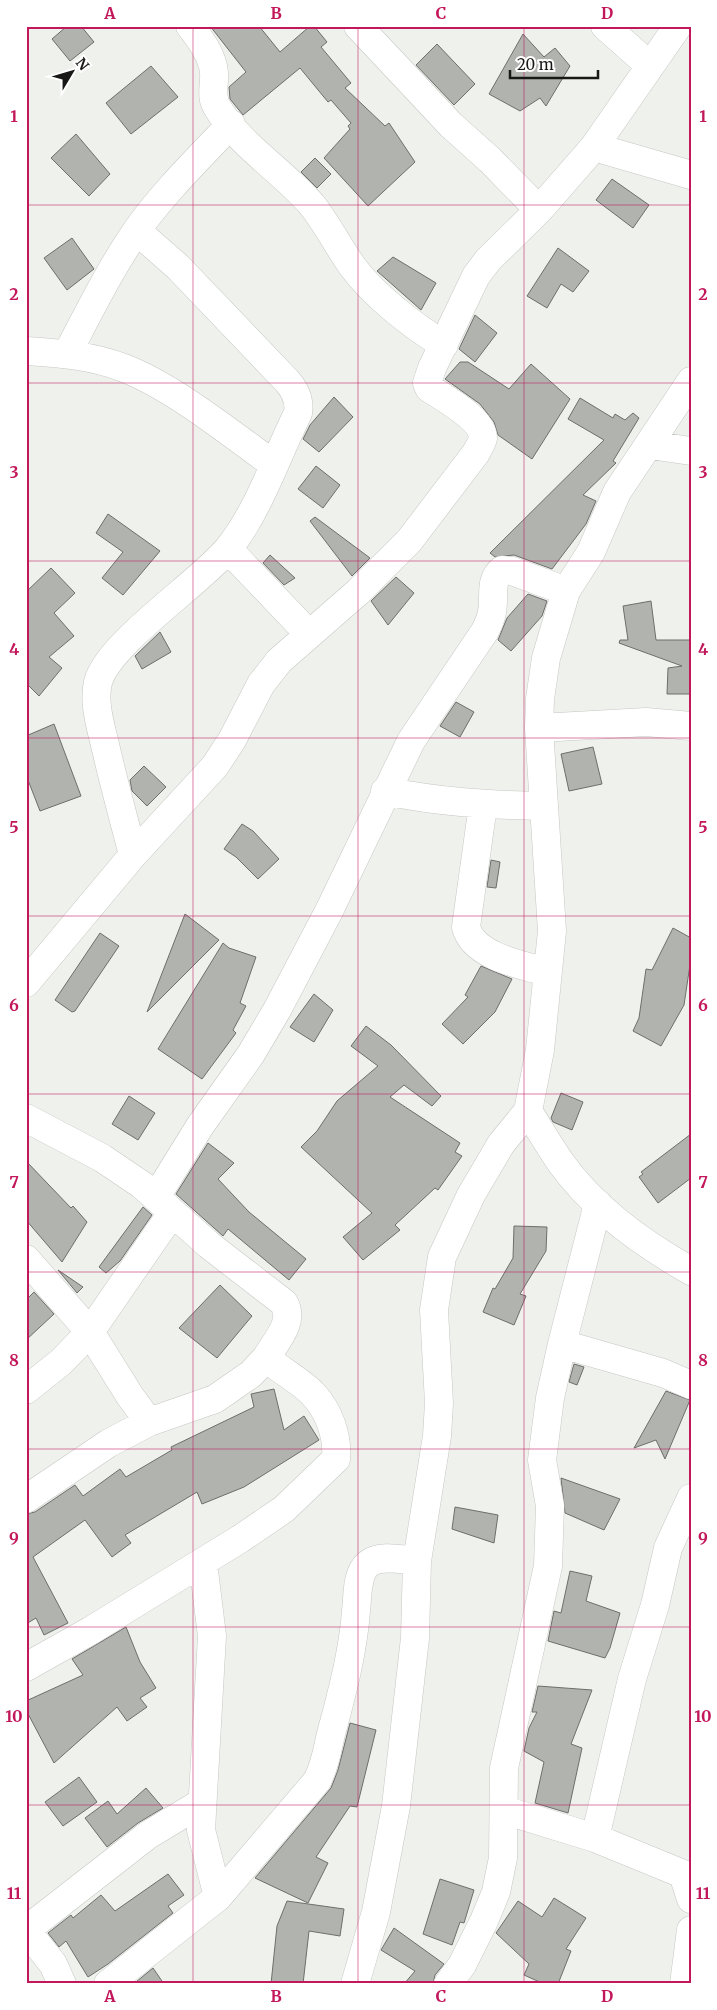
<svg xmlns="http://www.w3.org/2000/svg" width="717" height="2010" font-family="Merriweather,serif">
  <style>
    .building { fill: #b1b3af; stroke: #6e6f6c }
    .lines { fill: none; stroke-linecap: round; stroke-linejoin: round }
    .minor-casing { stroke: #c6c8c4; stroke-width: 29 }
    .minor { stroke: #fff; stroke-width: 28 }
    .grid { fill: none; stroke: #c2185b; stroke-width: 1; stroke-opacity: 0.55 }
    .neatline { fill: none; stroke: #c2185b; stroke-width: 2 }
    .grid-label { font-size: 16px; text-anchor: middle; font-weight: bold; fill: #c2185b }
  </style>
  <rect width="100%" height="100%" fill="#eff1ec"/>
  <path class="building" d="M 67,26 L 81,26 L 94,42 L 70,61 L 52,39 Z
    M 210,26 L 259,26 L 280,52 L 310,26 L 314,26 L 327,42 L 321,47 L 351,83 L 345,88 L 385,126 L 389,123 L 415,162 L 368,206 L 324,158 L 350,129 L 348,126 L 351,123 L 331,100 L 328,102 L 300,68 L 243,115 L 230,99 L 229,87 L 246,72 Z
    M 523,34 L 544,57 L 555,48 L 570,66 L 546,106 L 540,98 L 520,111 L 489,94 Z
    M 437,44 L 475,84 L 454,105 L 416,65 Z
    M 151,66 L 178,97 L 131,134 L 106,103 Z
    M 76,134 L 110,174 L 89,196 L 51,158 Z
    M 315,158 L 331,174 L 317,188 L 301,172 Z
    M 612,179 L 649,205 L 633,228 L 596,200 Z
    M 72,238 L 94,269 L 67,290 L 44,258 Z
    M 558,248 L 589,271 L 573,292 L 561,284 L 547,308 L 527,296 Z
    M 393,257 L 436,283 L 421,310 L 377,271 Z
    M 475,315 L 497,333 L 475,362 L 459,349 Z
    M 460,362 L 468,362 L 509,389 L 531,364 L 570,399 L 532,459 L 498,435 L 494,422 L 480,404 L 445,379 Z
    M 334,397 L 353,417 L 319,452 L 303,439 L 310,425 Z
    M 580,398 L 613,418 L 615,414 L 625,420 L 633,413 L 639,418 L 613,461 L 616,463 L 583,495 L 596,501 L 586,524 L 552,569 L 514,555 L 495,557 L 490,553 L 604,440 L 568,419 Z
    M 316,466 L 340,485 L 323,508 L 298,489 Z
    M 108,514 L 160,551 L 123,595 L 102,578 L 123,552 L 96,533 Z
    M 315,517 L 370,558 L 352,576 L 310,521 Z
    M 270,555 L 295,578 L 284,585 L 263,563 Z
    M 51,568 L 75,593 L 54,613 L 74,636 L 49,657 L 62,668 L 39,696 L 26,683 L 26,592 Z
    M 396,577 L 414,593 L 388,625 L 371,601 Z
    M 528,594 L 547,601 L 542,616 L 511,651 L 498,640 L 507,618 Z
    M 651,601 L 656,640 L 691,640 L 691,694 L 667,694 L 668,668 L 682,666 L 619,643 L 620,640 L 628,640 L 623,606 Z
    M 160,632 L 171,652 L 142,669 L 135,656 Z
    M 456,702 L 474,712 L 460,737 L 440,726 Z
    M 54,724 L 81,796 L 40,811 L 26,775 L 26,736 Z
    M 593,747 L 602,784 L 569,791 L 561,754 Z
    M 144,766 L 166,787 L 147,806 L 132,791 L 130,780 Z
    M 242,824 L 253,831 L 279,859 L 258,879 L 236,857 L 224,849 Z
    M 491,860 L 500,862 L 496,888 L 487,887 Z
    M 185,914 L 219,940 L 147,1012 Z
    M 673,928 L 691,938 L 691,958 L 684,1005 L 661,1046 L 633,1031 L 639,1018 L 646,969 L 652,970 Z
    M 100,933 L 119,946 L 75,1011 L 72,1012 L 55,1000 Z
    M 223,943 L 229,948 L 256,957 L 240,1003 L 246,1006 L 233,1030 L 236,1033 L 202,1079 L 158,1049 Z
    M 481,966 L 512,979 L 495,1012 L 463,1044 L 442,1024 L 468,997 L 465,995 Z
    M 314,994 L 333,1010 L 314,1042 L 290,1027 Z
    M 366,1026 L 391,1045 L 441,1096 L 432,1106 L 404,1085 L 390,1097 L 460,1143 L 455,1152 L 462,1156 L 438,1190 L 435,1188 L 395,1225 L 400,1230 L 363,1260 L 343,1237 L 372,1213 L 301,1147 L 317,1131 L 337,1101 L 378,1066 L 351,1046 Z
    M 561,1093 L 583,1102 L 572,1130 L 553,1122 L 551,1118 Z
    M 129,1096 L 155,1113 L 138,1140 L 112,1124 Z
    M 691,1134 L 691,1178 L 658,1203 L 639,1177 L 643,1174 L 641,1172 Z
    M 208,1143 L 234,1163 L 218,1179 L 249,1212 L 306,1259 L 289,1280 L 228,1229 L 223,1236 L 176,1194 Z
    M 26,1161 L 71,1208 L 73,1206 L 87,1222 L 62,1262 L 26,1220 Z
    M 143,1207 L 152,1215 L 120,1261 L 106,1273 L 99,1267 Z
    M 514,1226 L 547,1227 L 546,1251 L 520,1294 L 526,1296 L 514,1325 L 483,1312 L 493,1288 L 495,1289 L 513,1258 Z
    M 58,1270 L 83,1287 L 77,1293 Z
    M 220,1285 L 252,1316 L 217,1358 L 179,1328 Z
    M 34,1292 L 54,1314 L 26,1340 L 26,1300 Z
    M 574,1364 L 584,1367 L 577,1385 L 569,1382 Z
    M 274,1389 L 284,1430 L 304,1416 L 319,1440 L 244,1487 L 202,1504 L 197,1492 L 125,1535 L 131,1543 L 112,1557 L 85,1520 L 33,1557 L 68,1623 L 44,1635 L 36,1618 L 26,1624 L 26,1514 L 35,1512 L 75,1485 L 83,1496 L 120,1469 L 126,1477 L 172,1450 L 171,1447 L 254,1407 L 251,1394 Z
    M 666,1391 L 690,1400 L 665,1459 L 656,1440 L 634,1448 Z
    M 561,1478 L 620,1499 L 604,1530 L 565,1513 Z
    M 455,1507 L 498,1515 L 494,1543 L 452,1529 Z
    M 570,1571 L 592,1576 L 586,1601 L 620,1613 L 610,1648 L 605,1658 L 548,1641 L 554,1611 L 561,1613 Z
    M 126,1627 L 140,1662 L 156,1688 L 140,1698 L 147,1707 L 127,1721 L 117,1707 L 54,1763 L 26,1710 L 26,1701 L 83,1675 L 72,1659 Z
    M 538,1686 L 592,1690 L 571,1744 L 582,1748 L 568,1813 L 535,1803 L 544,1762 L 524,1751 L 529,1728 L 537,1712 L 532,1712 Z
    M 350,1723 L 376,1730 L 357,1807 L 350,1806 L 316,1857 L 328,1863 L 308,1903 L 255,1878 L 331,1788 L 338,1770 Z
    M 79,1777 L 97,1802 L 63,1826 L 45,1802 Z
    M 146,1788 L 163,1808 L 138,1823 L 107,1847 L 85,1818 L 108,1801 L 117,1814 Z
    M 168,1874 L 184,1895 L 168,1906 L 173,1913 L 108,1964 L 88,1977 L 66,1941 L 59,1947 L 48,1933 L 71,1915 L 73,1918 L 101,1895 L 115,1911 Z
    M 440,1879 L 474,1890 L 464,1923 L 460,1922 L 452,1945 L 423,1934 Z
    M 554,1898 L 586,1918 L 566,1949 L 571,1951 L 558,1984 L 544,1984 L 524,1975 L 529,1964 L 496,1933 L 518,1901 L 542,1917 Z
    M 287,1901 L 344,1909 L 340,1936 L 309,1931 L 303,1984 L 271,1984 L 277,1926 Z
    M 394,1928 L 444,1964 L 435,1975 L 433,1984 L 404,1984 L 415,1971 L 381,1950 Z
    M 153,1968 L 164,1984 L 138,1984 L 136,1982 Z"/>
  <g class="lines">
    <g class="minor-casing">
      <path id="minor" d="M 190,26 C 200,39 213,56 214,73 C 215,85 210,96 217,107 C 239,145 283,171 312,205 C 327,224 338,246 352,266 C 374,296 413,326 444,345
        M 358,26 L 451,125 L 490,160 L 539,210
        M 605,26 L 649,65
        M 594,147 L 691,175
        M 26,351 C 60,353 93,356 124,368 C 173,387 230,433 273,464
        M 67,354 C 89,312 110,269 137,230 C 164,192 199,158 231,124
        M 650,445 L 691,451
        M 228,549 L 308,633
        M 539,728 L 646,722 L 691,726
        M 385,791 C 439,802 488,805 544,806
        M 483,805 L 466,927 C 473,956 521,965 547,972
        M 133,855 C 124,820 114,784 106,749 C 101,727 93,704 98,682 C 109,643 197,585 227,550 C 258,513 276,457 298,413 C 300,401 295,390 287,381 L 178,267 L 137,231
        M 26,983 L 133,855 L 215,766 L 232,740 L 261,684 L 279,661 L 358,592 L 409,541 L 476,453 C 478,449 482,443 483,438 C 483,419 444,398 429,388 L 427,383 L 432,368 L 476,276 L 488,260 L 539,210 L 594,147 L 678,26
        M 528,1111 C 539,1128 549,1146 561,1163 C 594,1209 643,1244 691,1271
        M 26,1118 L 102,1158 L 142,1185 L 209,1245 L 284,1303 C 295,1322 276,1341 266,1358 C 280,1370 302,1382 313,1394 C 329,1411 338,1436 336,1459 L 284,1509 L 240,1539 L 90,1631 L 26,1667
        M 156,1197 L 200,1126 L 251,1054 L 277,1010 L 329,911 L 411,741 L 485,631 C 488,625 491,618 492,612 C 495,597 489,580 502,570 L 512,571 L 566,591
        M 598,1204 L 562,1344 L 663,1373 L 691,1385
        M 26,1259 L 90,1332 L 130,1396 L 149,1422
        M 26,1390 L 61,1362 L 90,1332 L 172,1213
        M 26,1499 L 109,1443 L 149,1422 L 215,1399 L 251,1374 L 266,1358
        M 203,1563 L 212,1636 L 201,1830 L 218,1897
        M 504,1810 L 595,1838 L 683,1874 L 691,1899
        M 595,1838 L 632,1679 L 655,1605 L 668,1548 L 691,1498
        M 26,1930 L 148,1835 L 201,1803
        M 26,1930 L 53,1964 L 62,1984
        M 108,1984 L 218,1897 L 317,1781 C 328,1759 327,1745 334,1723 C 344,1685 353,1650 356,1611 C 358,1596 356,1574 368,1564 C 380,1554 403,1560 417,1561
        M 355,1984 L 376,1912 L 396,1806 L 415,1638 L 417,1561 L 437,1436 L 439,1403 L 434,1310 L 442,1257 L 471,1195 L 501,1144 L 528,1111 L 540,1050 L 552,931 L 539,728 L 540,699 L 546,658 L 566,591 L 591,552 L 617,492 L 691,381
        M 448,1984 L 462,1965 L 484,1921 L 496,1892 L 503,1858 L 504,1768 L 548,1566 L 550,1506 L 542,1460 L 550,1398 L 562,1344
        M 684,1984 L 691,1930"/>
    </g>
    <use href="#minor" class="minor"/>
  </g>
  <path class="grid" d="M 193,26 L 193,1984M 358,26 L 358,1984M 524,26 L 524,1984M 26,205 L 691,205M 26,383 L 691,383M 26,561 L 691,561M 26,738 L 691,738M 26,916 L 691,916M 26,1094 L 691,1094M 26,1272 L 691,1272M 26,1449 L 691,1449M 26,1627 L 691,1627M 26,1805 L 691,1805"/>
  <rect width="717" height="2010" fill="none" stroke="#ffffff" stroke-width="55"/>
  <g transform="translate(72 72) rotate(52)" stroke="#ffffff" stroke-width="4" paint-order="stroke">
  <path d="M0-4L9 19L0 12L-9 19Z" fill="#181817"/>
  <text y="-8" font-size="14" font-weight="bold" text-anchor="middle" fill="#181817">N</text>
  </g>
  <path d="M510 70v8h88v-8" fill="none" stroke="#181817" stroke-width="2.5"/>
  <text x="517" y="70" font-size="15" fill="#181817" stroke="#ffffff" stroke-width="4" paint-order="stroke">20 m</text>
  <rect x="28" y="28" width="662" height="1954" class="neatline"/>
  <g class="grid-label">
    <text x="110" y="19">A</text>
    <text x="276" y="19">B</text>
    <text x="441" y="19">C</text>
    <text x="607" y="19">D</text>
    <text x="14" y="122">1</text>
    <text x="703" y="122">1</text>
    <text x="14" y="300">2</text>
    <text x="703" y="300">2</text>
    <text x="14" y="478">3</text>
    <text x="703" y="478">3</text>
    <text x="14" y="655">4</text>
    <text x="703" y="655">4</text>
    <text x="14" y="833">5</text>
    <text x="703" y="833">5</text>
    <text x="14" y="1011">6</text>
    <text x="703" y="1011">6</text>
    <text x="14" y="1188">7</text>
    <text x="703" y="1188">7</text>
    <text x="14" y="1366">8</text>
    <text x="703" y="1366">8</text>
    <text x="14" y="1544">9</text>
    <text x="703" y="1544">9</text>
    <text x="14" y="1722">10</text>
    <text x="703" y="1722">10</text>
    <text x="14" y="1899">11</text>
    <text x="703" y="1899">11</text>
    <text x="110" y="2002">A</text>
    <text x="276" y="2002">B</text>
    <text x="441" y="2002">C</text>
    <text x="607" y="2002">D</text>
  </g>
</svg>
